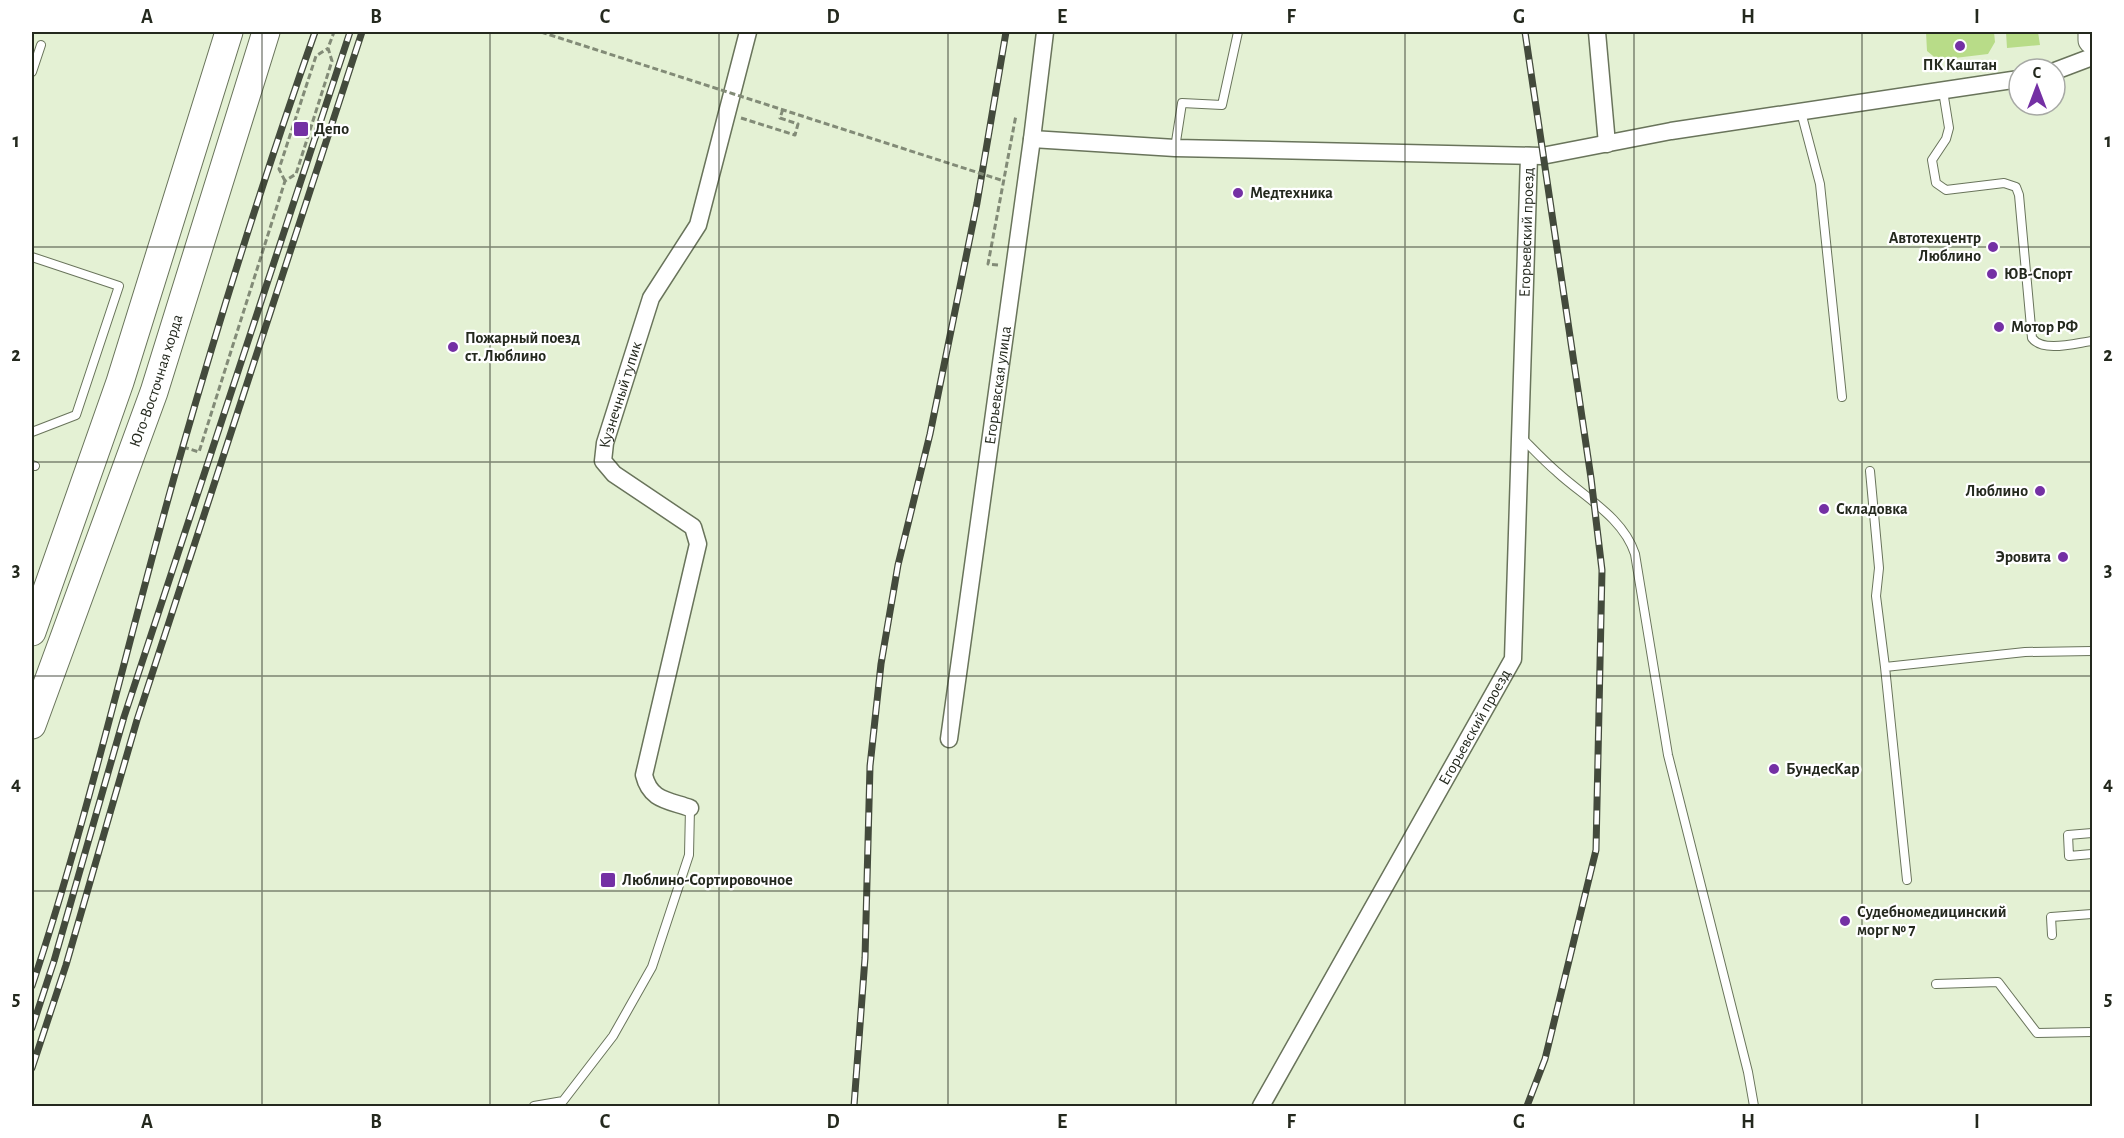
<svg xmlns="http://www.w3.org/2000/svg" width="2124" height="1138" font-family="'Alegreya Sans',sans-serif">
  <style>
    .pitch { fill: #b8dc88 }
    .lines { fill: none; stroke-linecap: round; stroke-linejoin: round }
    .service-casing { stroke: #69745b; stroke-width: 10 }
    .minor-casing { stroke: #69745b; stroke-width: 19 }
    .primary-casing { stroke: #69745b; stroke-width: 29 }
    .path { stroke: #828b77; stroke-width: 3; stroke-dasharray: 6 3; stroke-linecap: butt }
    .service { stroke: #fff; stroke-width: 8 }
    .minor { stroke: #fff; stroke-width: 16 }
    .primary { stroke: #fff; stroke-width: 27 }
    .rail-casing { stroke: #434a3c; stroke-width: 7 }
    .rail { stroke: #fff; stroke-width: 4.5; stroke-dasharray: 14; stroke-linecap: butt }
    .path-bridge { stroke: #828b77; stroke-width: 3; stroke-dasharray: 6 3; stroke-linecap: butt }
    .grid { fill: none; stroke: #24291e; stroke-width: 1.5; stroke-opacity: 0.55 }
    .poi-dot { fill: #7430a4; stroke: #fff; stroke-width: 2 }
    .labels { text-anchor: middle; dominant-baseline: central; stroke-width: 4.5; stroke-linejoin: round; paint-order: stroke }
    .poi-label { font-size: 16px; font-weight: bold; fill: #24291e; stroke: #fff; text-anchor: start }
    .street-label { font-size: 16px; fill: #24291e; stroke: #fff }
    .neatline { fill: none; stroke: #24291e; stroke-width: 2 }
    .grid-label { font-size: 20px; text-anchor: middle; font-weight: bold; fill: #24291e }
  </style>
  <rect width="100%" height="100%" fill="#e4f1d4"/>
  <path class="pitch" d="M 1926,32 L 1994,32 L 1995,42 L 1988,54 L 1938,60 L 1927,51 Z
    M 2006,32 L 2038,32 L 2040,45 L 2007,48 Z"/>
  <g class="lines">
    <g class="service-casing">
      <path id="service" d="M 32,72 L 41,45
        M 1943,91 L 1949,128 L 1946,139 L 1932,160 L 1936,183 L 1946,190 L 2004,183 L 2016,187 L 2019,195 L 2032,338 C 2043,353 2076,343 2092,341
        M 1801,112 L 1820,184 L 1842,397
        M 1175,148 L 1182,103 L 1222,105 L 1238,32
        M 32,257 L 119,286 L 76,415 L 32,432
        M 1520,436 C 1532,448 1544,461 1557,472 C 1584,497 1623,517 1635,554 L 1668,755 L 1748,1072 L 1754,1106
        M 32,465 L 35,466
        M 1870,471 L 1879,568 L 1876,596 L 1885,667
        M 2092,833 L 2068,835 L 2069,856 L 2092,854
        M 1907,880 L 1885,667 L 2025,652 L 2092,651
        M 2052,935 L 2051,917 L 2092,914
        M 1936,984 L 1998,982 L 2037,1033 L 2092,1032
        M 534,1106 L 563,1101 L 613,1036 L 652,967 L 689,855 L 690,808"/>
    </g>
    <g class="minor-casing">
      <g id="minor">
        <path d="M 1597,32 L 1607,144"/>
        <path d="M 2055,71 L 2092,57"/>
        <path d="M 1032,139 L 1175,148 L 1542,156 L 1671,131 L 2019,79"/>
        <path id="s1" d="M 949,739 L 1032,139 L 1045,32"/>
        <path id="s2" d="M 690,808 C 667,800 650,800 644,775 L 698,544 L 693,527 L 614,474 L 603,461 L 605,443 L 651,298 L 698,225 L 748,32"/>
        <path id="s3" d="M 1261,1106 L 1513,659 L 1529,156"/>
      </g>
    </g>
    <g class="primary-casing">
      <g id="primary">
        <path d="M 2092,32 L 2092,40"/>
        <path d="M 32,632 L 120,382 L 229,32"/>
        <path id="s4" d="M 32,725 L 154,392 L 266,32"/>
      </g>
    </g>
    <path class="path" d="M 741,118 L 795,135 L 798,124 L 780,118 L 783,109
      M 293,130 L 308,135
      M 285,181 L 279,169 L 316,56 L 327,49
      M 998,265 L 988,264 L 1016,115
      M 183,447 L 199,452 L 285,181 L 296,174 L 332,61 L 328,48 L 334,32"/>
    <use href="#service" class="service"/>
    <use href="#minor" class="minor"/>
    <use href="#primary" class="primary"/>
    <g class="rail-casing">
      <path id="rail" d="M 1525,32 L 1591,478 L 1602,570 L 1596,850 L 1545,1059 L 1527,1106
        M 32,986 C 91,809 131,626 183,446 C 223,307 267,168 315,32
        M 32,1028 L 54,961 L 124,717 L 350,32
        M 32,1068 L 66,965 L 137,720 L 362,32
        M 854,1106 L 865,958 L 870,766 L 881,664 L 898,565 L 930,434 L 977,203 L 1006,32"/>
    </g>
    <use href="#rail" class="rail"/>
    <path class="path-bridge" d="M 541,32 L 1004,181"/>
  </g>
  <path class="grid" d="M 262,32 L 262,1106M 490,32 L 490,1106M 719,32 L 719,1106M 948,32 L 948,1106M 1176,32 L 1176,1106M 1405,32 L 1405,1106M 1634,32 L 1634,1106M 1862,32 L 1862,1106M 32,247 L 2092,247M 32,462 L 2092,462M 32,676 L 2092,676M 32,891 L 2092,891"/>
  <g class="poi-dot">
    <circle cx="1960" cy="46" r="6"/>
    <rect x="293" y="121" width="16" height="16" rx="3"/>
    <circle cx="1238" cy="193" r="6"/>
    <circle cx="1993" cy="247" r="6"/>
    <circle cx="1992" cy="274" r="6"/>
    <circle cx="1999" cy="327" r="6"/>
    <circle cx="453" cy="347" r="6"/>
    <circle cx="2040" cy="491" r="6"/>
    <circle cx="1824" cy="509" r="6"/>
    <circle cx="2063" cy="557" r="6"/>
    <circle cx="1774" cy="769" r="6"/>
    <rect x="600" y="872" width="16" height="16" rx="3"/>
    <circle cx="1845" cy="921" r="6"/>
  </g>
  <g class="labels">
    <g class="poi-label">
      <text x="1960" y="65" text-anchor="middle">ПК Каштан</text>
      <text x="314" y="129">Депо</text>
      <text x="1250" y="193">Медтехника</text>
      <text x="1981" y="238" text-anchor="end">Автотехцентр<tspan x="1981" dy="18">Люблино</tspan></text>
      <text x="2004" y="274">ЮВ-Спорт</text>
      <text x="2011" y="327">Мотор РФ</text>
      <text x="465" y="338">Пожарный поезд<tspan x="465" dy="18">ст. Люблино</tspan></text>
      <text x="2028" y="491" text-anchor="end">Люблино</text>
      <text x="1836" y="509">Складовка</text>
      <text x="2051" y="557" text-anchor="end">Эровита</text>
      <text x="1786" y="769">БундесКар</text>
      <text x="622" y="880">Люблино-Сортировочное</text>
      <text x="1857" y="912">Судебномедицинский<tspan x="1857" dy="18">морг № 7</tspan></text>
    </g>
    <g class="street-label">
      <text stroke="none"><textPath href="#s3" startOffset="940">Егорьевский проезд</textPath></text>
      <text stroke="none"><textPath href="#s4" startOffset="366">Юго-Восточная хорда</textPath></text>
      <text stroke="none"><textPath href="#s1" startOffset="357">Егорьевская улица</textPath></text>
      <text stroke="none"><textPath href="#s2" startOffset="496">Кузнечный тупик</textPath></text>
      <text stroke="none"><textPath href="#s3" startOffset="435">Егорьевский проезд</textPath></text>
    </g>
  </g>
  <rect width="2124" height="1138" fill="none" stroke="#ffffff" stroke-width="66"/>
  <g transform="translate(2037 87)"><circle r="28" fill="#ffffff" stroke="#a7a9a5" stroke-width="1.5"/>
  <path d="M0-4.5L10 22L0 15L-10 22Z" fill="#7430a4"/>
  <text y="-9" font-size="16" font-weight="bold" text-anchor="middle" fill="#24291e">С</text>
  </g>
  <rect x="33" y="33" width="2058" height="1072" class="neatline"/>
  <g class="grid-label">
    <text x="147" y="23">A</text>
    <text x="376" y="23">B</text>
    <text x="605" y="23">C</text>
    <text x="833" y="23">D</text>
    <text x="1062" y="23">E</text>
    <text x="1291" y="23">F</text>
    <text x="1519" y="23">G</text>
    <text x="1748" y="23">H</text>
    <text x="1977" y="23">I</text>
    <text x="16" y="147">1</text>
    <text x="2108" y="147">1</text>
    <text x="16" y="361">2</text>
    <text x="2108" y="361">2</text>
    <text x="16" y="576">3</text>
    <text x="2108" y="576">3</text>
    <text x="16" y="790">4</text>
    <text x="2108" y="790">4</text>
    <text x="16" y="1005">5</text>
    <text x="2108" y="1005">5</text>
    <text x="147" y="1128">A</text>
    <text x="376" y="1128">B</text>
    <text x="605" y="1128">C</text>
    <text x="833" y="1128">D</text>
    <text x="1062" y="1128">E</text>
    <text x="1291" y="1128">F</text>
    <text x="1519" y="1128">G</text>
    <text x="1748" y="1128">H</text>
    <text x="1977" y="1128">I</text>
  </g>
</svg>
